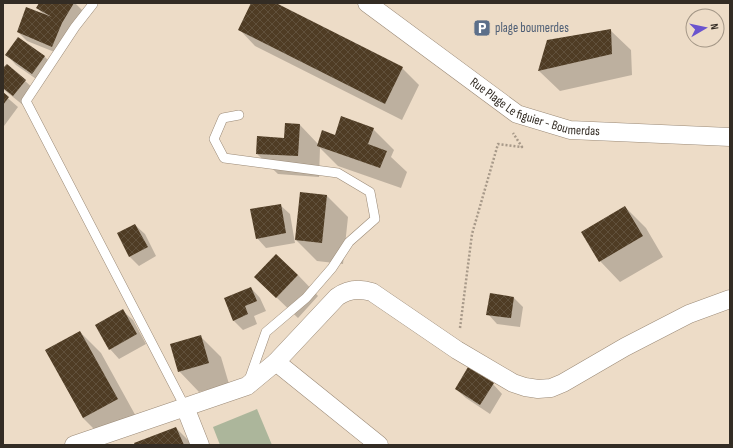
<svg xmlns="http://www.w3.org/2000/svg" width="733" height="448" font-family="'Sofia Sans Condensed',sans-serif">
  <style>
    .garden { fill: #acb69b }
    .shadow { fill: #0003 }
    .building { fill: url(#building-cross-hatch) }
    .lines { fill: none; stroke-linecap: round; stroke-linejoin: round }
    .lane-casing { stroke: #9b8a77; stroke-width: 10 }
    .street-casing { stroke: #9b8a77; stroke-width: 19 }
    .path { stroke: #a79989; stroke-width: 2.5; stroke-dasharray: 2 2; stroke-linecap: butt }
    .lane { stroke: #fff; stroke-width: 9 }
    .street { stroke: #fff; stroke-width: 18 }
    .labels { text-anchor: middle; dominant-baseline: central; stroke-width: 4; stroke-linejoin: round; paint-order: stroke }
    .service-label { font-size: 13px; fill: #4e5e75; stroke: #eddcc7; text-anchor: start }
    .street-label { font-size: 13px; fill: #332c24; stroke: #eddcc7 }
  </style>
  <defs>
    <pattern id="building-cross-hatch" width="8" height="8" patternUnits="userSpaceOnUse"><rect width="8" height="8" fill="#4f3c24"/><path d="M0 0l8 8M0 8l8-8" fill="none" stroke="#60503b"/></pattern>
  </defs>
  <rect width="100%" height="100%" fill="#eddcc7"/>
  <path class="garden" d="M 257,409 L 272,445 L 220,445 L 213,427 Z"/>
  <path class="shadow" d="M 40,3 L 75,3 L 84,12 L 71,32 L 62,55 L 27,41 L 18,32 L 45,16 L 37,8 Z
    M 252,3 L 274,3 L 402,68 L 419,85 L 402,120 L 255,46 L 239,29 Z
    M 610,30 L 631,50 L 632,75 L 560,91 L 539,71 L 548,41 Z
    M 7,55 L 44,56 L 54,66 L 42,83 L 16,65 Z
    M 7,65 L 25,81 L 35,90 L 23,105 L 3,89 L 3,70 Z
    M 3,94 L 18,107 L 4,126 L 3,125 Z
    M 300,125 L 318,144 L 335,136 L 373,129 L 394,150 L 391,157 L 407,172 L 401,188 L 338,166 L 320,148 L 319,177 L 278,174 L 257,154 L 285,139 Z
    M 301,193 L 327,196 L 348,217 L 343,264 L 317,261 L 296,240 Z
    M 280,205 L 290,214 L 295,243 L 266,248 L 257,238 Z
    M 625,207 L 646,228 L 663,257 L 620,282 L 600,261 Z
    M 135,225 L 145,234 L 156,256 L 139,266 L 129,256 Z
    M 298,275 L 318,296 L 298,318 L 276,297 Z
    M 251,288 L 260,298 L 266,311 L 254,316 L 257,324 L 243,330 L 233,320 Z
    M 514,298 L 523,307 L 520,327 L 497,324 L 488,314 Z
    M 123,311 L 133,320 L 146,344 L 119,359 L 110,349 Z
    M 80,332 L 101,353 L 138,420 L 104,439 L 83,418 L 46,350 Z
    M 200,336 L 221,357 L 229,384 L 199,392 L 179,371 Z
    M 493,384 L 502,394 L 490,414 L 466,398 L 456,389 Z
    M 176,428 L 193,445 L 136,445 Z"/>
  <path class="building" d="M 39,3 L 74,3 L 62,23 L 52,47 L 17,32 L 26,7 L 52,17 L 36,8 Z
    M 251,3 L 276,3 L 403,67 L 385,104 L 238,30 Z
    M 611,29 L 612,54 L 538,71 L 547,40 Z
    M 18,37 L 45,56 L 32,74 L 5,55 Z
    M 7,64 L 26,80 L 13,96 L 3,88 L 3,68 Z
    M 3,92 L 9,97 L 3,105 Z
    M 341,116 L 374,128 L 368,144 L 387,151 L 380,168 L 317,146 L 322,130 L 335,135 Z
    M 285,123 L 300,124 L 298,156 L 256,154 L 257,136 L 284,138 Z
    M 300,192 L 327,195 L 322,243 L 295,240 Z
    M 281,204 L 286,233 L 256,239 L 250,209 Z
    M 625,206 L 643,236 L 599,262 L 581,232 Z
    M 135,224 L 148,247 L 129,257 L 117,233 Z
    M 276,254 L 298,275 L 276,298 L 254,277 Z
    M 251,287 L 257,301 L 245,306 L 248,314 L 233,321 L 224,298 Z
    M 490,293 L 514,297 L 511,318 L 486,315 Z
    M 123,309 L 137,334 L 109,350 L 95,325 Z
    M 80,331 L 118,399 L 83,418 L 45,350 Z
    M 201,335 L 209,363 L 178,372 L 170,344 Z
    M 468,367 L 494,383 L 480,405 L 455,389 Z
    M 176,427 L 184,445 L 135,445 L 134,443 Z"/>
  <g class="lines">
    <g class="lane-casing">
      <path id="lane" d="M 93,4 L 75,27 L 26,101 L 185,407
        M 239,115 L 223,118 L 214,139 L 224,158 L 338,173 L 370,192 L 375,219 L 349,242 L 332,268 L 306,298 L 266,332 L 249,380"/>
    </g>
    <g class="street-casing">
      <g id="street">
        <path id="s1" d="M 367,3 L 517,114 L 570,130 L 730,137"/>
        <path d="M 276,362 L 337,297 C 348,289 359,288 372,292 L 457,350 L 513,383 L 525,387 L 538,389 L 551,388 L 563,383 L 625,347 L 689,314 L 730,299"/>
        <path d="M 185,407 L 200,445"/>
        <path d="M 74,445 L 247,386 L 276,362 L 379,445"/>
      </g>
    </g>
    <path class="path" d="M 460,328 L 472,234 L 498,144 L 522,147 L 513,133"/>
    <use href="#lane" class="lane"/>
    <use href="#street" class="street"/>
  </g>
  <defs>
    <g id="parking-square" transform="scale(0.9)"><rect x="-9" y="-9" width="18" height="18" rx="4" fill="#5c6f8a" stroke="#eddcc7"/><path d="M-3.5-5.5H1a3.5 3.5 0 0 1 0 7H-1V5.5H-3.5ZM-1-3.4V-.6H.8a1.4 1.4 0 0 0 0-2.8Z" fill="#fff"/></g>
  </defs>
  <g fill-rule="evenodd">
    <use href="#parking-square" x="482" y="28"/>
  </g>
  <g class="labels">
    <g class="service-label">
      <text x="495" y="28">plage boumerdes</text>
    </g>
    <g class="street-label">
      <text stroke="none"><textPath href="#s1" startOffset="201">Rue Plage Le figuier - Boumerdas</textPath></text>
    </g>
  </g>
  <rect width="733" height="448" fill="none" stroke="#332c24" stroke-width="8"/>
  <g transform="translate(705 28) rotate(81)"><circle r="19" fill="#eddcc7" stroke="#a39686"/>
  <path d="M0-3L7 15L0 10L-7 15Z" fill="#6b54ce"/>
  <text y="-6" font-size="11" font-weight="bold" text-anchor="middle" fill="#332c24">N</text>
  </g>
</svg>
